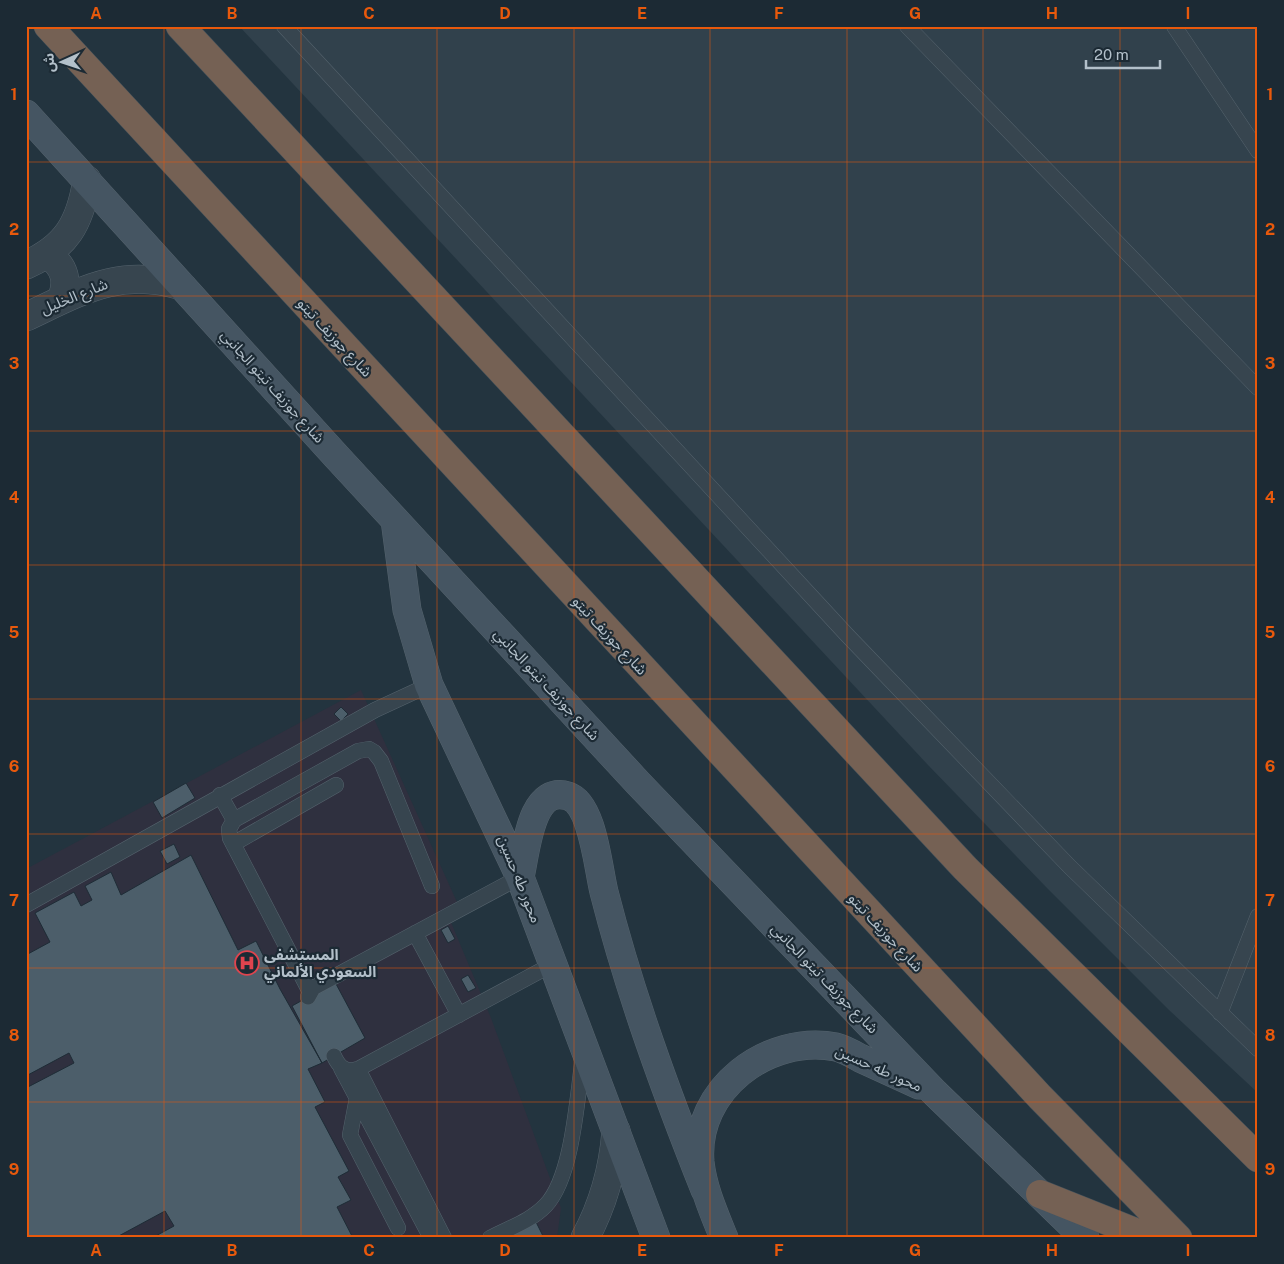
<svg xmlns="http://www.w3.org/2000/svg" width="1284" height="1264" font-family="'Public Sans','Noto Sans Arabic',sans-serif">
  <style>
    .medical { fill: #2f303f }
    .airport { fill: #31414c }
    .building { fill: #4c5e6a; stroke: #1e2c36 }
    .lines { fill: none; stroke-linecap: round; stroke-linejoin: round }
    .lane-casing { stroke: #55636d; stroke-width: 16 }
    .street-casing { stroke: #55636d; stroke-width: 29 }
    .secondary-casing { stroke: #55636d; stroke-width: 29 }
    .highway-casing { stroke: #42505a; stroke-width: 29 }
    .lane { stroke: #37454f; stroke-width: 15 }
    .street { stroke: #37454f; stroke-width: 28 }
    .secondary { stroke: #455562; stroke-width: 28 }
    .highway { stroke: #756154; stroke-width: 28 }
    .grid { fill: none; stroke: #e8590c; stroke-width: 1; stroke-opacity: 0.55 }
    .labels { text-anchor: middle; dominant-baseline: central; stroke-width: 4.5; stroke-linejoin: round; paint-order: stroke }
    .street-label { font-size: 15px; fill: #b3c0ca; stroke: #1c2a34 }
    .poi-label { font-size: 15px; font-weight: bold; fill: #b3c0ca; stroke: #1c2a34; text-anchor: start }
    .neatline { fill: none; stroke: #e8590c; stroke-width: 2 }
    .grid-label { font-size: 16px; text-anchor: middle; font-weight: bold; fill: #e8590c }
  </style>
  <rect width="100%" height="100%" fill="#23343f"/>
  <path class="medical" d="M 361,690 L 457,902 L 445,908 L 491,1018 L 561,1208 L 557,1238 L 26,1238 L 26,869 Z"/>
  <path class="airport" d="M 239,26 L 1258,26 L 1258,1093 L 1169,1010 L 1047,888 L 928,765 Z"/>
  <path class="building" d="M 341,707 L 348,714 L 341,721 L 334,714 Z
    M 186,783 L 195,798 L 162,818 L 153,802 Z
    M 174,844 L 180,857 L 167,864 L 160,851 Z
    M 191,855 L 238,950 L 256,941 L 280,989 L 322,1063 L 308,1069 L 325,1102 L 315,1107 L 349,1171 L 338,1177 L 351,1200 L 337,1207 L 353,1238 L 152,1238 L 174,1226 L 165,1211 L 115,1238 L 26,1238 L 26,1088 L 74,1063 L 69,1053 L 26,1076 L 26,955 L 50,942 L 35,913 L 74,892 L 81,906 L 92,900 L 85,886 L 111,872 L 121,895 Z
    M 448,926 L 455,939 L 448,943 L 441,930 Z
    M 468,975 L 476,988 L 468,992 L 461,979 Z
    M 335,982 L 365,1038 L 322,1063 L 292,1006 Z
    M 536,1222 L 544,1238 L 506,1238 Z"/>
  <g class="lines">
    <g class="lane-casing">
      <path id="lane" d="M 284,26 L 847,635 L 1069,866 L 1258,1049
        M 907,26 L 1258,388
        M 1174,26 L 1258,151
        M 220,795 L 234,820
        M 233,844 L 336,785
        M 26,905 L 375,710 L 429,685
        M 415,933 L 459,1015
        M 310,992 L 230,838 L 229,829 L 234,820 L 358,751 L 369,749 L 374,752 L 381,761 L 432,886
        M 308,997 L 313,988 L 520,877
        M 1220,1013 L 1258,916
        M 334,1056 C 339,1067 345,1073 358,1069 L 553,964
        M 341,1068 L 431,1238
        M 358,1069 L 444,1238
        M 357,1098 L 350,1135 L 398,1228
        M 490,1238 C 509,1228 531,1221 546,1205 C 573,1176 577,1097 583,1057"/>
    </g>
    <g class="street-casing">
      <path id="street" d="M 48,255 C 65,266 69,282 61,300
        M 26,265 C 66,247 80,224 87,180
        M 26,317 C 81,291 120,267 182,286
        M 585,1238 C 604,1203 613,1170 616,1131"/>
    </g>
    <g class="secondary-casing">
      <path id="secondary" d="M 26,114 L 336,456 L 638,783 L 935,1093 L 1085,1238
        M 395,520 L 407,610 L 429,685 L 520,877 L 656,1238
        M 520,877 C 526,853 530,784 568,796 C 593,804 598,868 604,892 C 630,994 666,1092 705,1190
        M 724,1238 C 714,1213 703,1189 700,1162 C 694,1089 768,1034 836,1047 C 844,1049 853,1054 860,1058 C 880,1067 899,1076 919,1085"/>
    </g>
    <g class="highway-casing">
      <path id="highway" d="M 48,26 L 1040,1097 L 1178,1238
        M 180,26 L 965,868 L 1258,1158
        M 1040,1194 L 1150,1238"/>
    </g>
    <use href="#lane" class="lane"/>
    <use href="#street" class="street"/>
    <use href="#secondary" class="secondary"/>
    <use href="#highway" class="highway"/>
  </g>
  <path class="grid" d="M 164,26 L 164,1238M 301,26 L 301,1238M 437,26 L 437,1238M 574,26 L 574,1238M 710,26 L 710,1238M 847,26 L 847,1238M 983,26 L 983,1238M 1120,26 L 1120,1238M 26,162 L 1258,162M 26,296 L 1258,296M 26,431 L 1258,431M 26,565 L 1258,565M 26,699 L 1258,699M 26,834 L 1258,834M 26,968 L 1258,968M 26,1102 L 1258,1102"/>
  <defs>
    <g id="hospital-ring" transform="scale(1.25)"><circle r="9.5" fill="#1c2a34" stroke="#e0444e" stroke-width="1.5"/><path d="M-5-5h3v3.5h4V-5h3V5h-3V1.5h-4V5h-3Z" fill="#e0444e"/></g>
  </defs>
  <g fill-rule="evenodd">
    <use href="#hospital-ring" x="247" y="963"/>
  </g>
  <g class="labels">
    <g class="street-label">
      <text transform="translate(74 296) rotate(-22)">شارع الخليل</text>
      <text transform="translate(335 337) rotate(47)">شارع جوزيف تيتو</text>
      <text transform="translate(273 386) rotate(48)">شارع جوزيف تيتو الجانبي</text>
      <text transform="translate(610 635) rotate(47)">شارع جوزيف تيتو</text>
      <text transform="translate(547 684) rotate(47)">شارع جوزيف تيتو الجانبي</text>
      <text transform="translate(520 879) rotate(68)">محور طه حسين</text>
      <text transform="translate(886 932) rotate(47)">شارع جوزيف تيتو</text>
      <text transform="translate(825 978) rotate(46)">شارع جوزيف تيتو الجانبي</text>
      <text transform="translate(879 1068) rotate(24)">محور طه حسين</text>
    </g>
    <g class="poi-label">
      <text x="264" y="954">المستشفى<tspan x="264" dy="17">السعودي الألماني</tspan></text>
    </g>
  </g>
  <rect width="1284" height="1264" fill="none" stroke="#1c2a34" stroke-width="55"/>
  <g transform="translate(62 62) rotate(267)" stroke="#1c2a34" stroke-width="4" paint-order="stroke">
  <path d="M0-4L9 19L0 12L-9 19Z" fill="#b3c0ca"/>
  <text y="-8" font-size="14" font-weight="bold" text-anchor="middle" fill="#b3c0ca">ش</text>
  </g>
  <path d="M1086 60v8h74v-8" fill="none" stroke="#b3c0ca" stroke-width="2.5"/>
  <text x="1094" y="60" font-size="15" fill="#b3c0ca" stroke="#1c2a34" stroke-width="4" paint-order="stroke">20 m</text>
  <rect x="28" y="28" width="1228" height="1208" class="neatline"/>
  <g class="grid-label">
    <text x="96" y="19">A</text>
    <text x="232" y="19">B</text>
    <text x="369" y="19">C</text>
    <text x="505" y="19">D</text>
    <text x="642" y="19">E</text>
    <text x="779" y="19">F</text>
    <text x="915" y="19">G</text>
    <text x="1052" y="19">H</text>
    <text x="1188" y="19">I</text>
    <text x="14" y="100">1</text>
    <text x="1270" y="100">1</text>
    <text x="14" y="235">2</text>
    <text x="1270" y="235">2</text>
    <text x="14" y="369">3</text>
    <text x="1270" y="369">3</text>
    <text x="14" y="503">4</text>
    <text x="1270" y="503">4</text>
    <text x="14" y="638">5</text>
    <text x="1270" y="638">5</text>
    <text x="14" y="772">6</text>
    <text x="1270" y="772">6</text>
    <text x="14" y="906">7</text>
    <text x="1270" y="906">7</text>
    <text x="14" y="1041">8</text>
    <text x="1270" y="1041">8</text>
    <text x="14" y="1175">9</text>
    <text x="1270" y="1175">9</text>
    <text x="96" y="1256">A</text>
    <text x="232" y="1256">B</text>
    <text x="369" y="1256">C</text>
    <text x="505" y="1256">D</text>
    <text x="642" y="1256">E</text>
    <text x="779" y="1256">F</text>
    <text x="915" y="1256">G</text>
    <text x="1052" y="1256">H</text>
    <text x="1188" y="1256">I</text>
  </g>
</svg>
